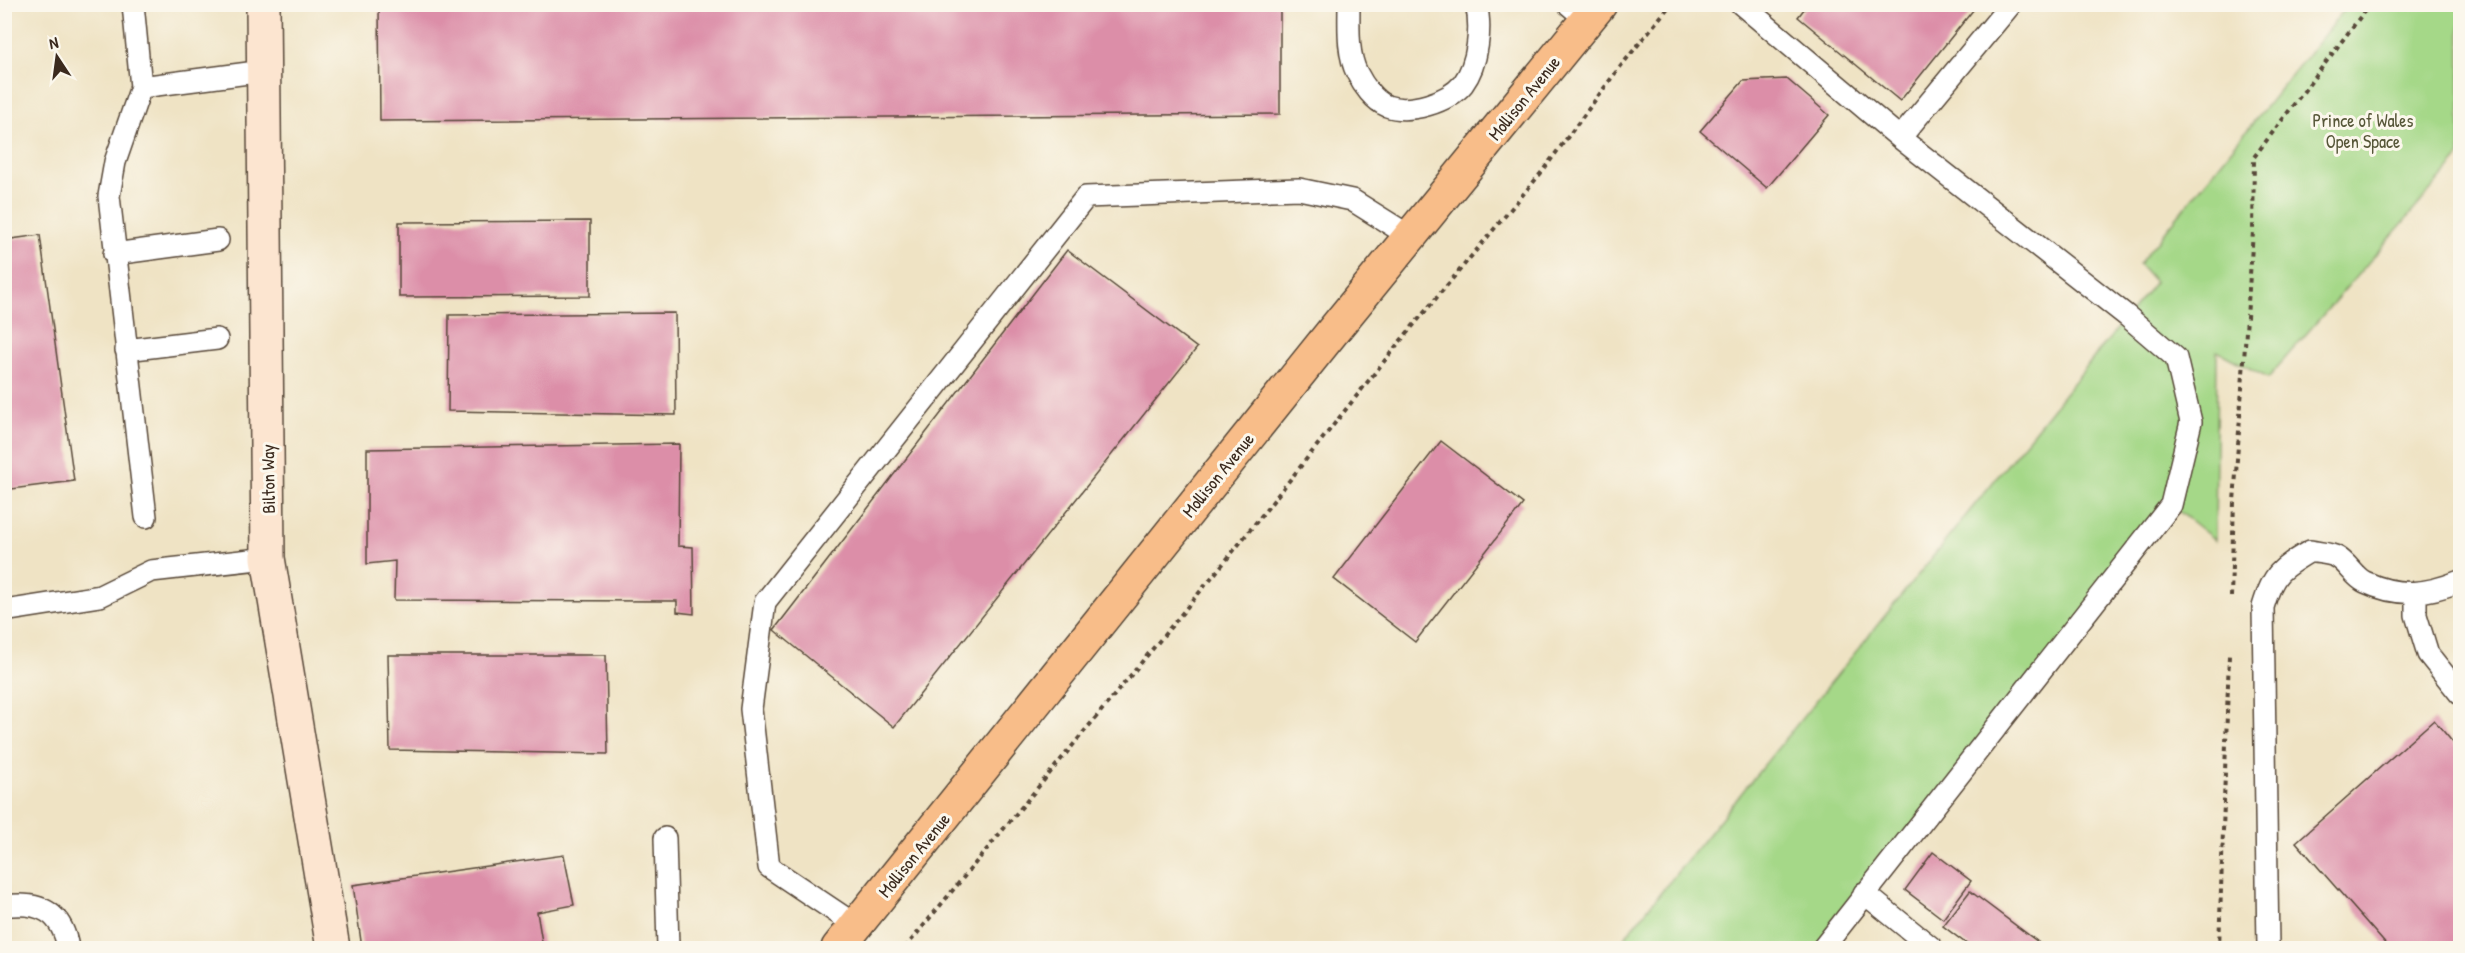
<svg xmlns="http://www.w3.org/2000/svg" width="2465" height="953" font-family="'Patrick Hand',sans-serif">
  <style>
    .green { fill: #a5d888; stroke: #708153; stroke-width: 1.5 }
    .building { fill: #dc8ea8 }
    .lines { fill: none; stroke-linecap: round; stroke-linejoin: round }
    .lane-casing { stroke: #564637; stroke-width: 24 }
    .secondary-casing { stroke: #564637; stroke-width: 36 }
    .primary-casing { stroke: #564637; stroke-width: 36 }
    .path { stroke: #564637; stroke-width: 4; stroke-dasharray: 4.5 4.5; stroke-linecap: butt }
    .lane { stroke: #fff; stroke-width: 21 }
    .secondary { stroke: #fce5d0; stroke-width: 33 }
    .primary { stroke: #f8bd89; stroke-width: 33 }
    .labels { text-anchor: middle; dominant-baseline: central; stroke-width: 6; stroke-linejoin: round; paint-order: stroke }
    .street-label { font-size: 18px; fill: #3b2a1e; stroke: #fbf7ec }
    .park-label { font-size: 18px; fill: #565638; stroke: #fbf7ec }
  </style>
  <rect width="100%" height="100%" fill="#fbf7ec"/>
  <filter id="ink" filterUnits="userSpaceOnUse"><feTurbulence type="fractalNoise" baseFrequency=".0167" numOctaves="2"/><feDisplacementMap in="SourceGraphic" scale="12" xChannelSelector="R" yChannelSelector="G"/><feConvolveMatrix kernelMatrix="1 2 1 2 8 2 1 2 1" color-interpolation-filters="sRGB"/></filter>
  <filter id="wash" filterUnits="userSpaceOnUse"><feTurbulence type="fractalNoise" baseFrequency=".008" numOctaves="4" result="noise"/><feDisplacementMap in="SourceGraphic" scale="24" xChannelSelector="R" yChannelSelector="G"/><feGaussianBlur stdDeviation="1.35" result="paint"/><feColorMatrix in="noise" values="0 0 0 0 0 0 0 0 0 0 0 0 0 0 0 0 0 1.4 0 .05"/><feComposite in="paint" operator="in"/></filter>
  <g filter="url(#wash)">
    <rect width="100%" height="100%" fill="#efe3c4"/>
    <path class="green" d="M 2348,5 L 2460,5 L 2460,157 L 2268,378 L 2217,351 L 2215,540 L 2171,505 L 1816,948 L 1616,948 L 2155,282 L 2139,264 Z"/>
    <g id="blocks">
      <path class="building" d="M 379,4 L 1280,4 L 1280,114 L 380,121 Z
        M 1808,4 L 1978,4 L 1900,101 L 1798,17 Z
        M 1787,79 L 1829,115 L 1767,188 L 1700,131 L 1743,81 Z
        M 590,221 L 590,296 L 399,297 L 399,222 Z
        M 40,235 L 74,481 L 4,490 L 4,240 Z
        M 1067,250 L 1197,348 L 894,727 L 774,630 Z
        M 675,313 L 676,415 L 448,411 L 449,315 Z
        M 1441,441 L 1523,504 L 1415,642 L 1334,579 Z
        M 679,444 L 678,546 L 693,547 L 694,614 L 677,612 L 677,601 L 394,600 L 395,561 L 367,564 L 367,449 Z
        M 388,655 L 606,655 L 608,754 L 390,750 Z
        M 2434,720 L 2460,751 L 2460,948 L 2389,948 L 2296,842 Z
        M 1933,852 L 1971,881 L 1943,919 L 1905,890 Z
        M 564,855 L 574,905 L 537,912 L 543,948 L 362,948 L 353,885 Z
        M 1970,891 L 2046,948 L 1972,948 L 1943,926 Z"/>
    </g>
  </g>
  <g filter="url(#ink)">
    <use href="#blocks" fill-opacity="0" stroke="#564637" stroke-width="1.5"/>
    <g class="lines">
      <g class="lane-casing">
        <path id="lane" d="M 133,4 L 141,87 L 264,71
          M 1349,4 C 1349,26 1347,53 1357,73 C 1363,85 1374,101 1387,106 C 1410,114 1448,102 1463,84 C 1478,64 1482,28 1476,4
          M 1568,4 L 1587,20
          M 1741,4 L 1900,138 L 2127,316 L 2176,358 L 2191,422 L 2171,505 L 1823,948
          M 141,87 L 115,162 L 109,196 L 146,517
          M 1900,138 L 2011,4
          M 114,254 L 218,240
          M 126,350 L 217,339
          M 2416,594 L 2416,615 L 2428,654 L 2460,694
          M 4,611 L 100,596 L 151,571 L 268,558
          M 665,838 L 668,948
          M 1864,893 L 1932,948
          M 4,906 C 40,901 62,912 68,948
          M 857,926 L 769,867 L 751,709 L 765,602 L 1086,197 L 1299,189 L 1352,200 L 1411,237
          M 2268,948 L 2263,607 C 2273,573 2280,569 2310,551 C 2318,553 2330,553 2337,557 C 2348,563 2354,577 2365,582 C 2399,598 2428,594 2460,581"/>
      </g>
      <g class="secondary-casing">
        <path id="secondary" d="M 263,4 L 268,558 L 333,948"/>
      </g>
      <g class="primary-casing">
        <path id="primary" d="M 838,948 L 1337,326 L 1600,4"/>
      </g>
      <path class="path" d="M 2231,597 L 2234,502 L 2253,232 L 2254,157 L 2370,4
        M 905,948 L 1227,559 L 1397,345 L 1541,173 L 1616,72 L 1671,4
        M 2219,948 L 2229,655"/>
      <use href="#lane" class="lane"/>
      <use href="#secondary" class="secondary"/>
      <use href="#primary" class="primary"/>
    </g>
  </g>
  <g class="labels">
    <g class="street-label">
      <text transform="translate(1524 98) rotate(-51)">Mollison Avenue</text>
      <text transform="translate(1218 475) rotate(-51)">Mollison Avenue</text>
      <text transform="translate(268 479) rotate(-91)">Bilton Way</text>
      <text transform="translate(914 855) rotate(-51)">Mollison Avenue</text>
    </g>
    <g class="park-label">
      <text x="2363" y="120">Prince of Wales<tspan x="2363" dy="21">Open Space</tspan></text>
    </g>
  </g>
  <rect width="2465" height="953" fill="none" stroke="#fbf7ec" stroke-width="24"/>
  <g transform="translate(57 57) rotate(347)" stroke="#fbf7ec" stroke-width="4.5" paint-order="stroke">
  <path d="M0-4.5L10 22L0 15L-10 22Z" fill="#3b2a1e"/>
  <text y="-9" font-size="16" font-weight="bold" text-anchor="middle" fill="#3b2a1e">N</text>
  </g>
</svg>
